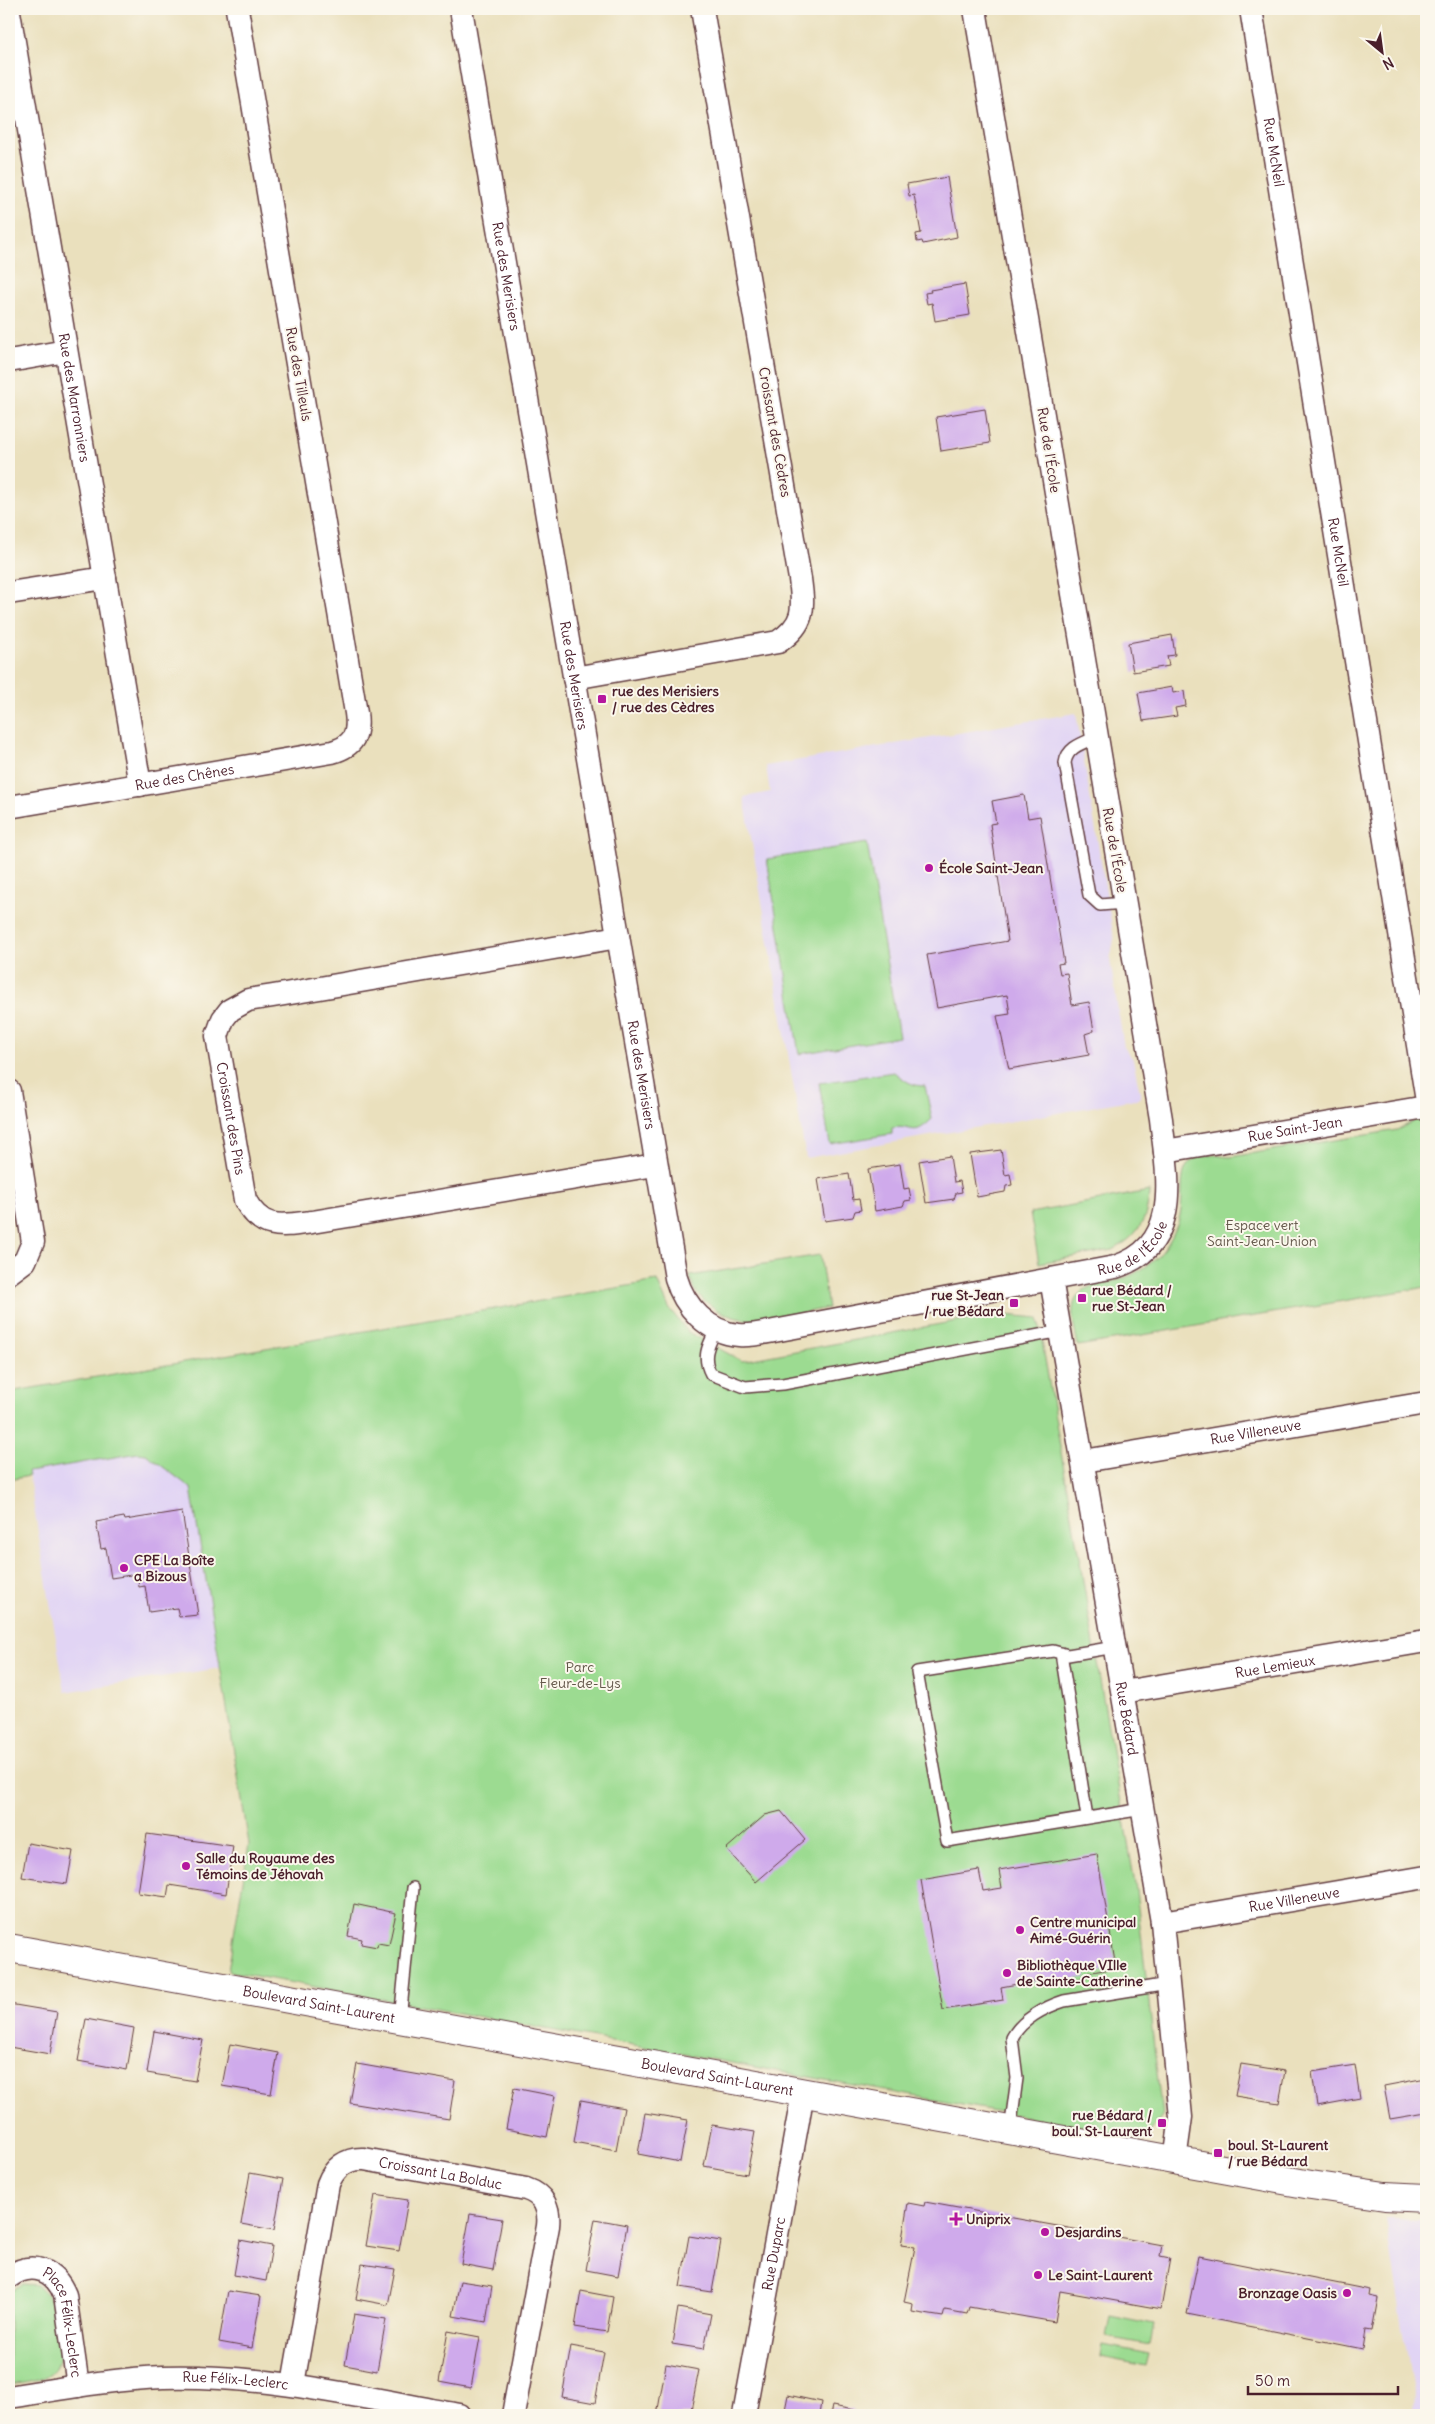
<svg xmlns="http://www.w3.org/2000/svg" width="1435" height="2424" font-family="Delius,sans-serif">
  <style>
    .built { fill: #e1d4f4 }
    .green { fill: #9cdb91; stroke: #737d5e }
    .building { fill: #cfaaeb }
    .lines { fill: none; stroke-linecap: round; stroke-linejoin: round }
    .lane-casing { stroke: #623c41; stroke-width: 14 }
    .street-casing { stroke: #623c41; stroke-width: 25 }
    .secondary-casing { stroke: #623c41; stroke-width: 30 }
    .lane { stroke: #fff; stroke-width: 11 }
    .street { stroke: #fff; stroke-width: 22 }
    .secondary { stroke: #fff; stroke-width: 28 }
    .poi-dot { fill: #b5179e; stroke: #fbf7ec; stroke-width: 2 }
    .labels { text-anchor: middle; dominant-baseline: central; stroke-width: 4; stroke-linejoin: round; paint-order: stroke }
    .street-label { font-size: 14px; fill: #4a1f2b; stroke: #fbf7ec }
    .poi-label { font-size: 14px; font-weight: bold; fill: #4a1f2b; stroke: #fbf7ec; text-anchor: start }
    .park-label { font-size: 14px; fill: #63574a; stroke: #fbf7ec }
  </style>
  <rect width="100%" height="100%" fill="#fbf7ec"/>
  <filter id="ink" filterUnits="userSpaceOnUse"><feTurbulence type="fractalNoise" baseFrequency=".02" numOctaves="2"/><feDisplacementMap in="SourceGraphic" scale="10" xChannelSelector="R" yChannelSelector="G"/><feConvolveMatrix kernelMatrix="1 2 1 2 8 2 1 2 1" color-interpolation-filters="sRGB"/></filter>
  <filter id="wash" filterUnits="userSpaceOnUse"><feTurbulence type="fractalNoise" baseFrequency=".0096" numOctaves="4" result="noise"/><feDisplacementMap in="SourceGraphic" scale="20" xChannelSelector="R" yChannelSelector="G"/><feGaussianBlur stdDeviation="1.12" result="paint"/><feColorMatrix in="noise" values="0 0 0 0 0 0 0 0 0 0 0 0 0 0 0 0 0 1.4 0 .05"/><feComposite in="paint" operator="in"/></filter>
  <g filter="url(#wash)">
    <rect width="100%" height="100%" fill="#eae0bd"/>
    <path class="built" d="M 1076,713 L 1114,939 L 1110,960 L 1124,1047 L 1133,1059 L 1141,1098 L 806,1158 L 744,797 L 770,792 L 766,766 Z
      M 138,1453 L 146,1454 L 191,1488 L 220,1668 L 65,1692 L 28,1472 Z
      M 1386,2219 L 1426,2220 L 1426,2415 L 1412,2415 L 1413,2391 Z"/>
    <path class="green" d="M 867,843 L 899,1037 L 799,1054 L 767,859 Z
      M 894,1072 C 904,1080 911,1086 925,1086 L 932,1119 C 912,1139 913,1124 892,1128 L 892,1134 L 830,1144 L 819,1083 Z
      M 1426,1118 L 1426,1287 L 1078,1346 C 1076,1332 1068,1311 1077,1297 C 1086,1283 1107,1284 1122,1279 C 1140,1272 1156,1262 1167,1245 C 1174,1234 1179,1222 1181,1210 C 1184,1188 1175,1158 1208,1155 C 1215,1154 1223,1157 1230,1157 L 1397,1130 L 1416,1120 Z
      M 1149,1191 C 1148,1220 1138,1236 1113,1250 L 1039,1263 L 1030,1213 Z
      M 820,1255 L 828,1308 C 789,1315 743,1333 709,1304 C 699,1297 692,1288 690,1276 Z
      M 657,1281 L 669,1308 L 688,1332 L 742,1361 L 994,1314 L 1038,1318 L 1136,1890 L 1162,2116 L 1148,2135 L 1138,2137 L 228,1971 L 249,1844 L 191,1488 L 146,1454 L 138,1453 L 28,1472 L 29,1476 L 9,1480 L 9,1392 Z
      M 22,2284 L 37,2285 L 51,2299 L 61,2352 C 57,2380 33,2382 9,2385 L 9,2291 Z
      M 1110,2316 L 1154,2325 L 1150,2345 L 1106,2337 Z
      M 1103,2345 L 1149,2354 L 1146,2366 L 1101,2357 Z"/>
    <g id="blocks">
      <path class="building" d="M 947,177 L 957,237 L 923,244 L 922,241 L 917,242 L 916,234 L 921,233 L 914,195 L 909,196 L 907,184 Z
        M 965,284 L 970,315 L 935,321 L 932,303 L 927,304 L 925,293 L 931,292 L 930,290 Z
        M 985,409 L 990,443 L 941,451 L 936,417 Z
        M 1172,635 L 1175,655 L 1167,656 L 1169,666 L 1133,672 L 1128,643 Z
        M 1172,687 L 1173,693 L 1184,691 L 1186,706 L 1175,708 L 1177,716 L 1143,721 L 1138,693 Z
        M 1024,795 L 1028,818 L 1040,816 L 1064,963 L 1058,964 L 1060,974 L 1067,973 L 1072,1005 L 1089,1002 L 1094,1031 L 1085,1034 L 1089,1055 L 1009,1069 L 997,1016 L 1010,1014 L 1007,995 L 937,1008 L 927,955 L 1008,941 L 990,824 L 996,823 L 992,801 Z
        M 1001,1150 L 1005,1175 L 1010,1174 L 1012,1185 L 1006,1186 L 1005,1192 L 977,1197 L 970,1154 Z
        M 950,1156 L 954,1182 L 960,1181 L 962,1192 L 956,1193 L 954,1199 L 926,1203 L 919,1161 Z
        M 900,1164 L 904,1189 L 909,1188 L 911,1200 L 905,1201 L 903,1206 L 875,1211 L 868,1169 Z
        M 849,1174 L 853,1200 L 859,1199 L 861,1210 L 855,1211 L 853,1217 L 825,1221 L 818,1179 Z
        M 182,1511 L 198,1615 L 179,1617 L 177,1608 L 149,1612 L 145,1586 L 139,1587 L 137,1574 L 111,1578 L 106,1548 L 101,1549 L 96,1522 L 124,1517 L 125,1520 Z
        M 781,1811 L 805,1840 L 756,1882 L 726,1849 L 765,1815 Z
        M 147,1834 L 233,1846 L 226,1894 L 169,1885 L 167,1897 L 138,1893 Z
        M 28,1843 L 73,1851 L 67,1884 L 22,1877 Z
        M 1097,1854 L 1116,1968 L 1086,1973 L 1087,1977 L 1051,1983 L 1050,1978 L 1001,1987 L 1003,2000 L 943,2010 L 921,1880 L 979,1870 L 983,1891 L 1002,1888 L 999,1870 Z
        M 354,1904 L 396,1913 L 389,1945 L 378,1943 L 377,1947 L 361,1944 L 362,1939 L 348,1936 Z
        M 9,2004 L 57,2012 L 50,2054 L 9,2047 Z
        M 86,2019 L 134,2028 L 127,2070 L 78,2061 Z
        M 154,2031 L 203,2040 L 195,2081 L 147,2073 Z
        M 230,2044 L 278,2053 L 271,2094 L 222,2086 Z
        M 357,2064 L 455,2081 L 449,2119 L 350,2103 Z
        M 1241,2064 L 1285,2071 L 1279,2103 L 1235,2096 Z
        M 1355,2065 L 1360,2098 L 1317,2106 L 1312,2072 Z
        M 1426,2078 L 1426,2113 L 1390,2119 L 1384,2086 Z
        M 514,2088 L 555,2096 L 547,2137 L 506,2129 Z
        M 581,2100 L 624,2108 L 616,2150 L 574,2142 Z
        M 645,2113 L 688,2120 L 680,2162 L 638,2154 Z
        M 712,2125 L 755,2132 L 747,2174 L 704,2166 Z
        M 250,2173 L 283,2179 L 274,2230 L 241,2224 Z
        M 375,2195 L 408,2200 L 399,2251 L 366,2246 Z
        M 925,2202 L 1162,2245 L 1160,2256 L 1170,2258 L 1161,2309 L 1060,2291 L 1055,2322 L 969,2307 L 967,2314 L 945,2310 L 943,2317 L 912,2312 L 913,2304 L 904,2302 L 915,2247 L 901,2245 L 908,2203 L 924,2206 Z
        M 470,2214 L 502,2219 L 493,2270 L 461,2264 Z
        M 595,2219 L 627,2225 L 618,2276 L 586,2270 Z
        M 689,2236 L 721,2241 L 712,2292 L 680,2287 Z
        M 240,2240 L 272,2246 L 266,2281 L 234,2275 Z
        M 1199,2256 L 1370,2290 L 1369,2296 L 1378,2298 L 1372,2331 L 1366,2330 L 1363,2349 L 1187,2314 Z
        M 362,2264 L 395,2269 L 388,2305 L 356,2299 Z
        M 460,2281 L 492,2286 L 486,2322 L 453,2316 Z
        M 228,2291 L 261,2296 L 252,2348 L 219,2342 Z
        M 581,2291 L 613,2297 L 607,2332 L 575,2327 Z
        M 678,2308 L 711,2314 L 704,2349 L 672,2344 Z
        M 354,2314 L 386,2319 L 377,2371 L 345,2365 Z
        M 448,2331 L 480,2337 L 471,2388 L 439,2382 Z
        M 571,2346 L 604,2352 L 595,2403 L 562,2397 Z
        M 666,2364 L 699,2370 L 690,2415 L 657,2415 Z
        M 788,2395 L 821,2402 L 819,2415 L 784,2415 Z
        M 832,2406 L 854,2410 L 853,2415 L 830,2415 Z"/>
    </g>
  </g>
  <g filter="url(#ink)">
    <use href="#blocks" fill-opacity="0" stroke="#623c41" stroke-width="1"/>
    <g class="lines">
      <g class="lane-casing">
        <path id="lane" d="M 1097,737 C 1083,743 1067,747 1065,763 L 1089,895 L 1100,905 L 1124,903
          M 717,1328 C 709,1344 701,1356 711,1374 L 745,1387 L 783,1384 L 1061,1331
          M 1115,1647 L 1068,1655 L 1053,1651 L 917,1672 L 947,1841 L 1143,1809
          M 1061,1653 L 1087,1817
          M 400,2020 L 413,1888
          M 1010,2131 L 1017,2078 L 1012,2038 C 1021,2020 1045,2007 1064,2001 L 1168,1984"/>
      </g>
      <g class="street-casing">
        <g id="street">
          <path id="s1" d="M 461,9 L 676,1278 C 684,1306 708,1333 739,1335 C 751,1336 763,1333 774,1331 L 1115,1267 C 1184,1245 1167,1174 1161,1119 L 975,9"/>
          <path id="s2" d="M 1251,9 L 1426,1095"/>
          <path id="s3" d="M 9,12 L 140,785"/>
          <path d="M 9,361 L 66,351"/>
          <path d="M 9,593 L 105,578"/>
          <path d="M 574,678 L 778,642 C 805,624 804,609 800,579 L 702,9"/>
          <path id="s4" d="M 9,807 L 332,752 C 354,746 359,734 356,713 L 237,9"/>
          <path id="s5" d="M 618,937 L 273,996 L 248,1000 L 230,1010 L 223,1019 L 217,1036 L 245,1200 C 262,1231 282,1226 312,1222 L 655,1165"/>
          <path d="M 9,1091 L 33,1242 L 25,1261 L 9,1273"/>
          <path id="s6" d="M 1165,1151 L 1426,1107"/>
          <path id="s7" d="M 1051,1279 L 1162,1922 L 1181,2117 L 1175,2160"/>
          <path id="s8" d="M 1084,1461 L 1426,1403"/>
          <path id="s9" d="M 1123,1692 L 1426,1641"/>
          <path id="s10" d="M 1162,1922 L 1426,1877"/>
          <path id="s11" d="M 9,2277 C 32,2260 55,2270 65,2295 L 78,2386"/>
          <path id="s12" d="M 293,2384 L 328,2184 C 334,2168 346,2158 364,2159 L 526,2189 C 544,2195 550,2208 548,2226 L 513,2415"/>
          <path id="s13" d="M 9,2397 C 60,2389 111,2379 163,2377 C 264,2374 361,2397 459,2415"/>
          <path id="s14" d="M 744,2415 L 803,2093"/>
        </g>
      </g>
      <g class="secondary-casing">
        <g id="secondary">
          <path id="s15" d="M 9,1948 L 1311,2185 L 1385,2196 L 1426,2198"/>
        </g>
      </g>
      <use href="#lane" class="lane"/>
      <use href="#street" class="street"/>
      <use href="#secondary" class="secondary"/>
    </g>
  </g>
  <g class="poi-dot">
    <rect x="597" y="694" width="10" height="10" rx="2.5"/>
    <circle cx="929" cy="868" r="5"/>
    <rect x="1077" y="1293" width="10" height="10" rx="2.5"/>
    <rect x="1009" y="1298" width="10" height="10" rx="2.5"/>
    <circle cx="124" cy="1568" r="5"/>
    <circle cx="186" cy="1866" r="5"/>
    <circle cx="1020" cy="1930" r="5"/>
    <circle cx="1007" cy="1973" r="5"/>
    <rect x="1157" y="2118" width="10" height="10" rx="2.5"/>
    <rect x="1213" y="2148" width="10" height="10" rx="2.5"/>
    <path d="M953.5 2211.5h5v5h5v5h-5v5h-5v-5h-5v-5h5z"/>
    <circle cx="1045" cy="2232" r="5"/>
    <circle cx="1038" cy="2275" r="5"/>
    <circle cx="1347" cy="2293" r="5"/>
  </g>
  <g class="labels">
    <g class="street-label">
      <text stroke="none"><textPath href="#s2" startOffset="145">Rue McNeil</textPath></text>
      <text stroke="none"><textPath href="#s1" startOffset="271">Rue des Merisiers</textPath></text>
      <text transform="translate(299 374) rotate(80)">Rue des Tilleuls</text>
      <text stroke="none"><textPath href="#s3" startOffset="391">Rue des Marronniers</textPath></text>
      <text transform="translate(775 432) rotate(80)">Croissant des Cèdres</text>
      <text transform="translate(1049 450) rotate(81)">Rue de l'École</text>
      <text stroke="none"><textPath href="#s2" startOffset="550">Rue McNeil</textPath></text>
      <text stroke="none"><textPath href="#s1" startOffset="676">Rue des Merisiers</textPath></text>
      <text stroke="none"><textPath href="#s4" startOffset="178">Rue des Chênes</textPath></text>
      <text transform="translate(1115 850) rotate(80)">Rue de l'École</text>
      <text stroke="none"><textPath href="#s1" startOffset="1081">Rue des Merisiers</textPath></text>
      <text stroke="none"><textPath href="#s5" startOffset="509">Croissant des Pins</textPath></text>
      <text stroke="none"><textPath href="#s6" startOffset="132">Rue Saint-Jean</textPath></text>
      <text stroke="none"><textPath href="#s1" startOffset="1785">Rue de l'École</textPath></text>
      <text stroke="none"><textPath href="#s8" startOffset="174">Rue Villeneuve</textPath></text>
      <text stroke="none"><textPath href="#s9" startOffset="154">Rue Lemieux</textPath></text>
      <text stroke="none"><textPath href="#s7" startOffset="446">Rue Bédard</textPath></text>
      <text stroke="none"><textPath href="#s10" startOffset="134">Rue Villeneuve</textPath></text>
      <text stroke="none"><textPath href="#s15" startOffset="315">Boulevard Saint-Laurent</textPath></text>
      <text stroke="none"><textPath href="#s15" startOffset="720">Boulevard Saint-Laurent</textPath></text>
      <text stroke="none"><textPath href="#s12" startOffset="328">Croissant La Bolduc</textPath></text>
      <text stroke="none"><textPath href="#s14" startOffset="164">Rue Duparc</textPath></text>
      <text stroke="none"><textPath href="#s11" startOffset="95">Place Félix-Leclerc</textPath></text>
      <text stroke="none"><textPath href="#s13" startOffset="228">Rue Félix-Leclerc</textPath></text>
    </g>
    <g class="poi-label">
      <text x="612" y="691">rue des Merisiers<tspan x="612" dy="16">/ rue des Cèdres</tspan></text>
      <text x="939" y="868">École Saint-Jean</text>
      <text x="1092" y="1290">rue Bédard /<tspan x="1092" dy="16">rue St-Jean</tspan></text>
      <text x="1004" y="1295" text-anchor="end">rue St-Jean<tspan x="1004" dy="16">/ rue Bédard</tspan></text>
      <text x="134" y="1560">CPE La Boîte<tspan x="134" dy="16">a Bizous</tspan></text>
      <text x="196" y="1858">Salle du Royaume des<tspan x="196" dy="16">Témoins de Jéhovah</tspan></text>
      <text x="1030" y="1922">Centre municipal<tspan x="1030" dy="16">Aimé-Guérin</tspan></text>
      <text x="1017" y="1965">Bibliothèque VIlle<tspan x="1017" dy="16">de Sainte-Catherine</tspan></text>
      <text x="1152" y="2115" text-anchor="end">rue Bédard /<tspan x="1152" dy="16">boul. St-Laurent</tspan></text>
      <text x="1228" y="2145">boul. St-Laurent<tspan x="1228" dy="16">/ rue Bédard</tspan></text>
      <text x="966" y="2219">Uniprix</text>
      <text x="1055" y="2232">Desjardins</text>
      <text x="1048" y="2275">Le Saint-Laurent</text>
      <text x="1337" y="2293" text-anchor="end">Bronzage Oasis</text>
    </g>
    <g class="park-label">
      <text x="1262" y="1225">Espace vert<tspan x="1262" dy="16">Saint-Jean-Union</tspan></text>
      <text x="580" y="1667">Parc<tspan x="580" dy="16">Fleur-de-Lys</tspan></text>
    </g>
  </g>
  <rect width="1435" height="2424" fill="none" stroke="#fbf7ec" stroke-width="30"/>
  <g transform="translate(1382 52) rotate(151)" stroke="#fbf7ec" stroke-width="4" paint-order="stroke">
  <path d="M0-4L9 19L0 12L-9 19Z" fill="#4a1f2b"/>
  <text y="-8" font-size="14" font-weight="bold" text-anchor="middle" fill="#4a1f2b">N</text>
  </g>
  <path d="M1248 2386v8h150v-8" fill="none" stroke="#4a1f2b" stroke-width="2.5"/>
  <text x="1255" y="2386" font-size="15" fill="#4a1f2b" stroke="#fbf7ec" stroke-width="4" paint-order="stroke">50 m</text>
</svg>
